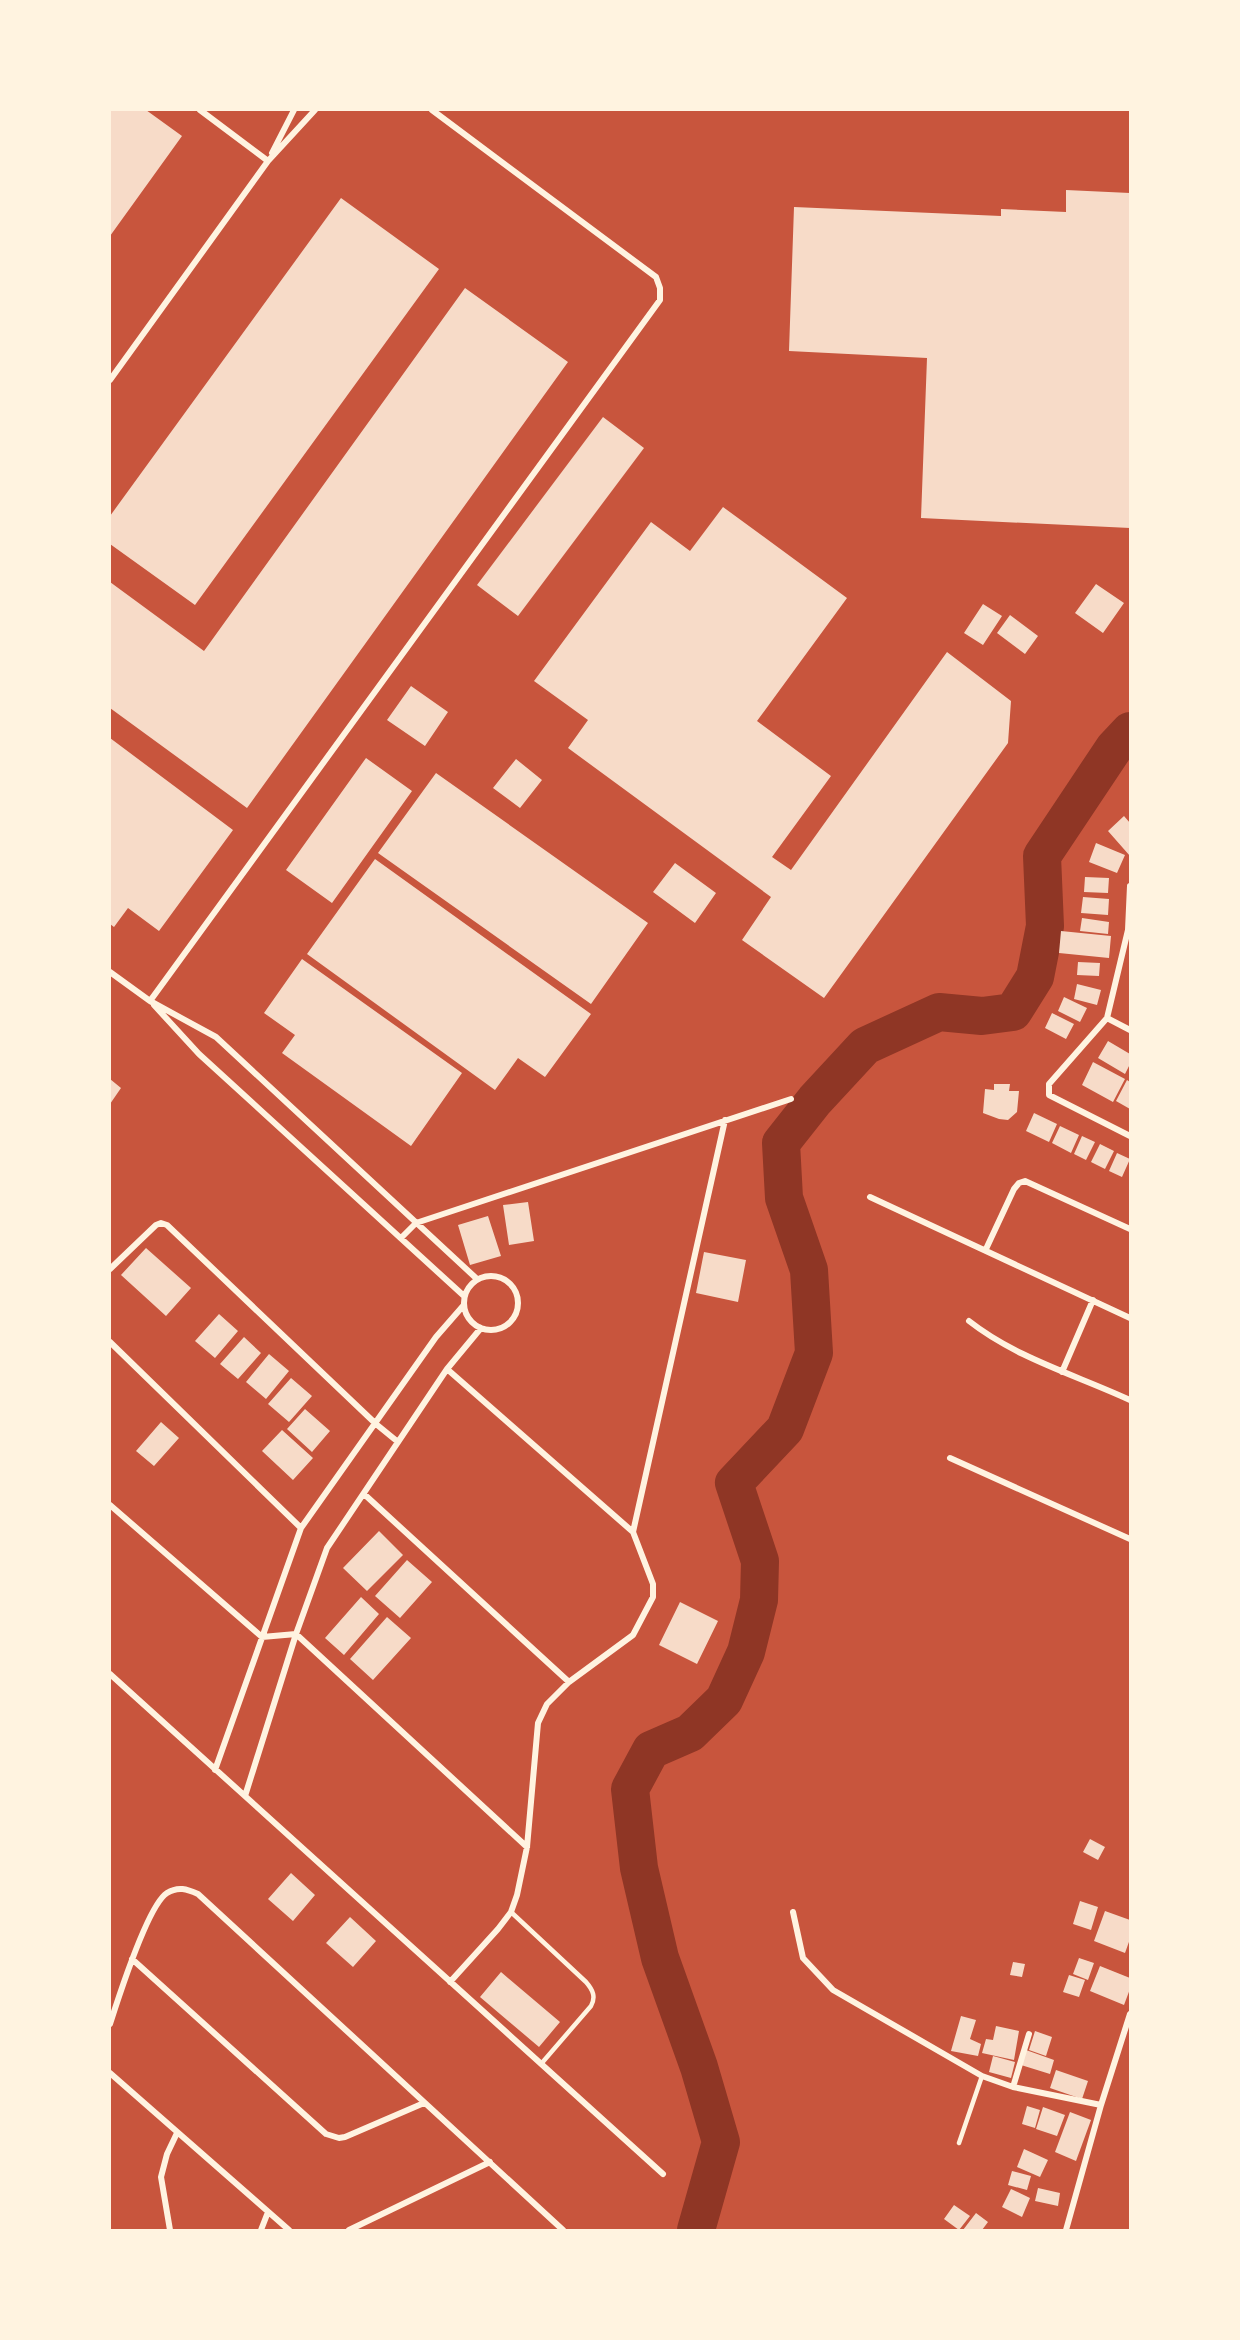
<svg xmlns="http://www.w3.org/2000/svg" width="1240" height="2340" font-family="Signika,sans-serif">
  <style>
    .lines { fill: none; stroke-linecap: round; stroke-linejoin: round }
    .river { stroke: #8f3625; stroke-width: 38 }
    .building { fill: #f7dbc8 }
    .service { stroke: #fff3e0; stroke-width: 4.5 }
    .minor { stroke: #fff3e0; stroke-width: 6 }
  </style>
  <rect width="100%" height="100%" fill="#c8553d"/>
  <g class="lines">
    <path class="river" d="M 696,2230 L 721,2142 L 699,2067 L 660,1958 L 639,1868 L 630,1789 L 651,1750 L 690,1733 L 724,1700 L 746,1652 L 759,1600 L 760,1561 L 734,1483 L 785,1429 L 814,1353 L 809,1270 L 784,1198 L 781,1143 L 815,1100 L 865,1046 L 939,1012 L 982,1016 L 1013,1012 L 1035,977 L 1045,926 L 1042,856 L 1114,748 L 1130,731"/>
  </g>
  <path class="building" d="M 110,110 L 146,110 L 182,136 L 110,236 Z
    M 1066,190 L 1130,193 L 1130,528 L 921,518 L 927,358 L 789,351 L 794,207 L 1001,216 L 1001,209 L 1066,212 Z
    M 341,198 L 439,269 L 195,605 L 110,544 L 110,516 Z
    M 465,288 L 568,362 L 247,808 L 110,708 L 110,582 L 204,651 Z
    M 603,417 L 644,448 L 518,616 L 477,585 Z
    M 723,507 L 847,598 L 757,721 L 831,776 L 772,857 L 791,870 L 947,652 L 1011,701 L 1008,743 L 824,998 L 742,940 L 771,897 L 568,748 L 588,720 L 534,681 L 651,522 L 690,551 Z
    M 1096,584 L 1124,603 L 1103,633 L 1075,613 Z
    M 983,604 L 1002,616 L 983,645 L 964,633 Z
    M 1010,615 L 1038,636 L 1025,654 L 997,633 Z
    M 411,686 L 448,712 L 425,746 L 387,720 Z
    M 110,738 L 233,830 L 159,931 L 128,908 L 114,927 L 110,924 Z
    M 366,758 L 412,791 L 332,903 L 286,870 Z
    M 516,759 L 542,780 L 520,808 L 493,788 Z
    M 436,773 L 648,923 L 591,1004 L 378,853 Z
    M 1124,816 L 1130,823 L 1130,856 L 1108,831 Z
    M 1096,843 L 1125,855 L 1117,873 L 1089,862 Z
    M 375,859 L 591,1014 L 545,1077 L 518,1058 L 495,1090 L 307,954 Z
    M 675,863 L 716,893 L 695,923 L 653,892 Z
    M 1085,877 L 1109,878 L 1108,893 L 1084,892 Z
    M 1083,897 L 1109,899 L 1108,915 L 1081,913 Z
    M 1082,918 L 1109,922 L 1108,934 L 1080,931 Z
    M 1061,931 L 1111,936 L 1109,958 L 1059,953 Z
    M 302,959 L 462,1073 L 411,1146 L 282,1053 L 295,1035 L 264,1013 Z
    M 1078,962 L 1100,963 L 1099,976 L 1077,975 Z
    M 1077,984 L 1101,990 L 1097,1005 L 1074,999 Z
    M 1064,997 L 1087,1008 L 1080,1022 L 1058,1011 Z
    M 1052,1013 L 1074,1024 L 1066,1039 L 1045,1028 Z
    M 1108,1041 L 1130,1054 L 1130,1064 L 1125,1074 L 1098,1058 Z
    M 1093,1062 L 1125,1079 L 1113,1102 L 1082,1085 Z
    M 110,1079 L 121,1088 L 110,1104 Z
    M 1127,1080 L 1130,1082 L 1130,1109 L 1116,1101 Z
    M 994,1084 L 1010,1084 L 1009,1091 L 1019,1091 L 1017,1112 L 1008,1120 L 999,1119 L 983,1113 L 985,1089 L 994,1090 Z
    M 1034,1113 L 1057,1124 L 1049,1142 L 1026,1131 Z
    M 1060,1126 L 1079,1135 L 1071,1153 L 1052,1143 Z
    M 1082,1136 L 1095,1142 L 1086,1160 L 1074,1154 Z
    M 1100,1144 L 1114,1151 L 1105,1169 L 1091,1162 Z
    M 1117,1153 L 1130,1159 L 1122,1177 L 1109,1171 Z
    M 528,1202 L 534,1241 L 509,1245 L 503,1205 Z
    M 488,1216 L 501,1256 L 470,1265 L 458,1225 Z
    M 146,1248 L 191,1288 L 166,1316 L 121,1275 Z
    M 704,1252 L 746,1260 L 738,1302 L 696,1293 Z
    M 219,1314 L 238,1331 L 215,1358 L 195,1341 Z
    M 244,1337 L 261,1353 L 238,1379 L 220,1364 Z
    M 269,1354 L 289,1371 L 266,1399 L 246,1382 Z
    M 291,1378 L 312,1396 L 289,1422 L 268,1404 Z
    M 305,1409 L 330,1431 L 312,1452 L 287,1429 Z
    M 161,1422 L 179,1438 L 154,1466 L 136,1451 Z
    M 282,1430 L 313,1458 L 293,1480 L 262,1451 Z
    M 379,1531 L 403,1555 L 367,1591 L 343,1568 Z
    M 407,1560 L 432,1582 L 400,1618 L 375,1596 Z
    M 361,1597 L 379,1614 L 344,1655 L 325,1638 Z
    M 680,1602 L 718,1621 L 697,1664 L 659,1645 Z
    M 387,1617 L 411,1638 L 373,1680 L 350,1659 Z
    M 1090,1839 L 1105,1847 L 1098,1860 L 1083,1852 Z
    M 291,1873 L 315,1895 L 293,1921 L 268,1899 Z
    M 1080,1901 L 1098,1907 L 1091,1930 L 1073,1924 Z
    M 1105,1911 L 1130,1920 L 1130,1939 L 1125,1953 L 1094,1941 Z
    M 350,1917 L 376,1941 L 353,1967 L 326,1943 Z
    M 1079,1958 L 1094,1963 L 1088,1980 L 1073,1974 Z
    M 1013,1962 L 1025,1964 L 1022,1977 L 1010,1975 Z
    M 1100,1966 L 1130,1978 L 1130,1989 L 1124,2005 L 1090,1991 Z
    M 501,1972 L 560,2022 L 539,2047 L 480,1997 Z
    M 1069,1975 L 1085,1980 L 1079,1997 L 1063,1992 Z
    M 961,2016 L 976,2020 L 970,2039 L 981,2044 L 978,2056 L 951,2051 Z
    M 996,2026 L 1019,2031 L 1014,2060 L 982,2053 L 986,2039 L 993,2040 Z
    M 1035,2031 L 1052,2037 L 1046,2056 L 1029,2050 Z
    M 1026,2050 L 1054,2060 L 1050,2074 L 1021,2065 Z
    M 993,2056 L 1015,2062 L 1011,2078 L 989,2072 Z
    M 1056,2070 L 1088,2081 L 1082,2099 L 1050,2088 Z
    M 1027,2106 L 1040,2110 L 1035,2128 L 1022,2124 Z
    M 1043,2107 L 1065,2115 L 1057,2136 L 1036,2129 Z
    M 1070,2112 L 1091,2120 L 1076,2161 L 1055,2152 Z
    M 1024,2149 L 1048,2160 L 1040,2177 L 1017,2167 Z
    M 1012,2171 L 1031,2176 L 1027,2190 L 1008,2185 Z
    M 1038,2188 L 1060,2193 L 1058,2206 L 1035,2201 Z
    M 1011,2189 L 1030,2198 L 1022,2217 L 1002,2207 Z
    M 954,2205 L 970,2216 L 959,2230 L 944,2219 Z
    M 976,2213 L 988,2222 L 982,2230 L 963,2230 Z"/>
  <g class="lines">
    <path class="service" d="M 511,1912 L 586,1982 C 593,1990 596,1997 591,2006 L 541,2064
      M 959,2143 L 982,2076"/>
    <path class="minor" d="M 200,110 L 268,161
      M 272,153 L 294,110
      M 110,380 L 268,161 L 315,110
      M 1130,886 L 1128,930 L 1107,1018 L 1049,1084 L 1049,1095 L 1130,1136
      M 110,972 L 150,1001 L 216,1037 L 477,1279
      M 150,1001 L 660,300 L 660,288 L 656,277 L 432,110
      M 154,1005 L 199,1054 L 464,1296
      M 1107,1018 L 1130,1030
      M 870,1197 L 1130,1318
      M 402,1237 L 416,1223 L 791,1099
      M 986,1249 L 1014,1189 L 1019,1183 L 1025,1181 L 1130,1229
      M 110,1269 L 156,1225 L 161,1223 L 167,1225 L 376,1424 L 398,1442
      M464 1303a27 27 0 1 1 54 0a27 27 0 1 1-54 0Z
      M 969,1321 C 1016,1358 1076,1375 1130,1400
      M 110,1342 L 301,1528
      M 447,1369 L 633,1532 L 653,1584 L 653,1597 L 633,1635 L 569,1682 L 547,1704 L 538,1723 L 527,1847 L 517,1895 L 511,1912 L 498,1929 L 450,1982
      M 1062,1372 L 1093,1300
      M 950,1458 L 1130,1539
      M 364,1494 L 569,1682
      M 110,1505 L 262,1637 L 296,1634 L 527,1847
      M 633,1532 L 725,1120
      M 110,1674 L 663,2174
      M 215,1770 L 301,1528 L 436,1337 L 463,1306
      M 245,1796 L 296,1634 L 327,1548 L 447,1369 L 481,1328
      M 793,1912 L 803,1958 L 833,1990 L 982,2076 L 1013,2087 L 1101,2105
      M 132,1959 L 326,2134 L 339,2138 L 345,2137 L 424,2103
      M 110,2024 C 118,1999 148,1905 167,1893 C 178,1886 187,1889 198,1894 L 563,2230
      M 110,2073 L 289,2230
      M 1013,2087 L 1029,2034
      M 170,2230 L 161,2177 L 167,2154 L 177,2133
      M 261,2230 L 268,2212
      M 349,2230 L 490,2162
      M 1066,2230 L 1101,2105 L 1130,2014"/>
  </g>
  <rect width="1240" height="2340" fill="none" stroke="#fff3e0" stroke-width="222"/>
</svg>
